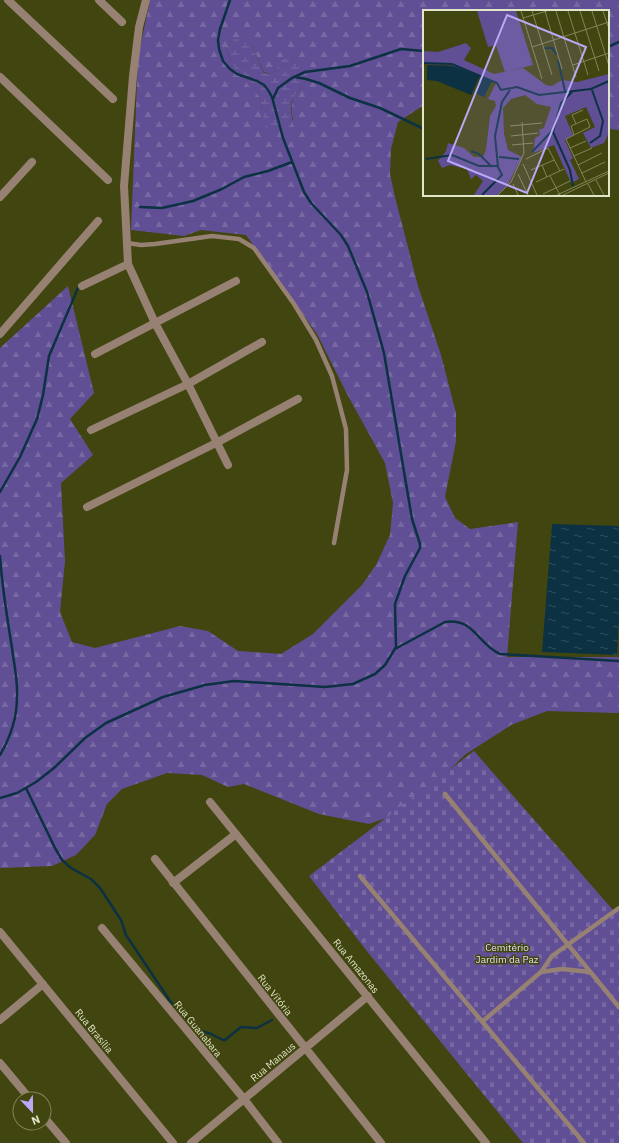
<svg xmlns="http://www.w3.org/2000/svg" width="619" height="1143" font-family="'IBM Plex Sans',sans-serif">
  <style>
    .forest { fill: url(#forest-firs); fill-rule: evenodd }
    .wetland { fill: url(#wetland-marsh) }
    .cemetery { fill: url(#cemetery-stones) }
    .water { fill: url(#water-ripples) }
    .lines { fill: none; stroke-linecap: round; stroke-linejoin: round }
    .stream { stroke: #0b3143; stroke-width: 2.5 }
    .lane { stroke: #968173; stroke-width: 4.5 }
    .street { stroke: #968173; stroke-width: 8 }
    .labels { text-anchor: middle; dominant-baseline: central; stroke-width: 3; stroke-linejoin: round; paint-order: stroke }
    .park-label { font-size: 10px; fill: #e2def5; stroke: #41450f }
    .street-label { font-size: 10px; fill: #e1e5c9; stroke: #41450f }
    .inset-river { fill: none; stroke: #0b3143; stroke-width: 2 }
    .inset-road { fill: none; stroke: #818559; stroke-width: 1 }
    .view { fill: #baaaf6; fill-opacity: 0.15; stroke: #baaaf6; stroke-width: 2 }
    .inset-edge { fill: none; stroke: #e1e5c9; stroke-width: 2 }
  </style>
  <defs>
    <pattern id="forest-firs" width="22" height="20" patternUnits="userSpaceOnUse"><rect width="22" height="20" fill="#614f95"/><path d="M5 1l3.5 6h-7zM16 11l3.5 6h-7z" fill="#7768a2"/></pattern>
    <pattern id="wetland-marsh" width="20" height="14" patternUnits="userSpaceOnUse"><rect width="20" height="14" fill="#614f95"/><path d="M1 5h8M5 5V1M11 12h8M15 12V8" fill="none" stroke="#7768a2"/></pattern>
    <pattern id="cemetery-stones" width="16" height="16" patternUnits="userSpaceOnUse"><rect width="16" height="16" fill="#614f95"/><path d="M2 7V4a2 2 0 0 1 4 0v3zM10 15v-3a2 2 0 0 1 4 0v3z" fill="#7768a2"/></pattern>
    <pattern id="water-ripples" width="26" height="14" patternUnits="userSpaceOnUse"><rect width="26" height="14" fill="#0b3143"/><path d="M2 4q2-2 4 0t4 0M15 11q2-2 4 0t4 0" fill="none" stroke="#2e4f5d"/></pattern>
  </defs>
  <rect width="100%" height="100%" fill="#41450f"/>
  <path class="forest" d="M 150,0 L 619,0 L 619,130 L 608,129 L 608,11 L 424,11 L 424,105 L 398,122 L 391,149 L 390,174 L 395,197 L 418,286 L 441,355 L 456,413 L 456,441 L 445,497 L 455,518 L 470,529 L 518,522 L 507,657 L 619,657 L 619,713 L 547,711 L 511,725 L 466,754 L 430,788 L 397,814 L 369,824 L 319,814 L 244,784 L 228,787 L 202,775 L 167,773 L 122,789 L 107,804 L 95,835 L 76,855 L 52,866 L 0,868 L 0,348 L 68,286 L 94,393 L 70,419 L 93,455 L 61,483 L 65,561 L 60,612 L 72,642 L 95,648 L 180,626 L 208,631 L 238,651 L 281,654 L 313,634 L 362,585 L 376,565 L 390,535 L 393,503 L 385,463 L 347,394 L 317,334 L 246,235 L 201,230 L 184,236 L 131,230 L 138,58 ZM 245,35 L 251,43 L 264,72 L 270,74 L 277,70 L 308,79 C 294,96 289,97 293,120 L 262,110 L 260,97 L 230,61 L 227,49 L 230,42 Z"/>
  <path class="wetland" d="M 245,34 L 251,43 L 264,73 L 270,74 L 277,70 L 280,59 L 292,58 L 306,69 L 308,79 C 301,88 291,96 291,107 C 291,116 294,117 290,126 L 271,130 L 264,123 L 260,97 L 252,90 L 230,61 L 227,49 L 230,42 Z"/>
  <path class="cemetery" d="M 474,751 L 613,910 L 619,906 L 619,1143 L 523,1143 L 366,950 L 309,876 Z"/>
  <path class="water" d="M 552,524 L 619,526 L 619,619 L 617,655 L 542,652 Z"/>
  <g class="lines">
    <path class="stream" d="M 608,47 L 619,42
      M 295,77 L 306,79 L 319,83 L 350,98 L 380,108 L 424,129
      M 273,99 L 278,88 L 292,78 L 305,72 L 350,66 L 401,49 L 424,51
      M 140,207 L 162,208 L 193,201 L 222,189 L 244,177 L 268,171 L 292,162
      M 0,492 L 20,457 L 37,419 L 43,395 L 49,356 L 78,288
      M 0,556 C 2,587 7,617 12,648 C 14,664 18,681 17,697 C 17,717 10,738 0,755
      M 395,649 L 445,622 C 475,618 477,644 500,654 L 619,661
      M 26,788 L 55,848 L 62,860 L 71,868 L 91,879 L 100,888 L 121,920 L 126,935 L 170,1001 L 193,1025 L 202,1031 L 211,1034 L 223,1040 L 225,1040 L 241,1027 L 257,1028 L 272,1020
      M 0,798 L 17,793 L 36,782 L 54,768 L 85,738 L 106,723 L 163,697 L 205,685 L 234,681 L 325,687 L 353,684 L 375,674 L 385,665 L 396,647 L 395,604 L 405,576 L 420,548 L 420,544 L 412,519 L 384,353 L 367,292 L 348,246 L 341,235 L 311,203 L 304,192 L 283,138 L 272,97 L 268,90 L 264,85 L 257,81 L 237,74 L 230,69 L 223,61 L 219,49 L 218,40 L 220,29 L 230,0"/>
    <path class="lane" d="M 127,243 L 141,245 L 155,244 L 212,236 L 239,239 L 254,248 L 294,304 L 316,340 L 332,376 L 346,429 L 347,470 L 334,543
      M 445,794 L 619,1007
      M 360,876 L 584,1143
      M 541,972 L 562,969 L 590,972
      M 483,1021 L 541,972 L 552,956 L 619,908"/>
    <path class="street" d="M 8,0 L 113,99
      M 99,0 L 122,22
      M 146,0 L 139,27 L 133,76 L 124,186 L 128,264 L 155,323 L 188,384 L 228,465
      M 0,77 L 108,180
      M 0,197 L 32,162
      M 82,286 L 128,264
      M 0,334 L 98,221
      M 95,354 L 236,281
      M 91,430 L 188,384 L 262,342
      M 87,507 L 218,442 L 298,399
      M 210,802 L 486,1143
      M 155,859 L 381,1143
      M 173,883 L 236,834
      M 102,928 L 244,1099 L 278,1143
      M 0,932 L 173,1143
      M 0,1020 L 43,984
      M 0,1063 L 30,1099
      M 44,1117 L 66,1143
      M 191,1143 L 368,996"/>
  </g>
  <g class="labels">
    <g class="park-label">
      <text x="507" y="947">Cemitério<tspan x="507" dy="12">Jardim da Paz</tspan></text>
    </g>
    <g class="street-label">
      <text transform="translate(356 966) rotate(51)">Rua Amazonas</text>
      <text transform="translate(275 995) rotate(52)">Rua Vitória</text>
      <text transform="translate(198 1029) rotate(51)">Rua Guanabara</text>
      <text transform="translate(94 1031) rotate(51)">Rua Brasília</text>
      <text transform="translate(273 1062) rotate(-40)">Rua Manaus</text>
    </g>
  </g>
  <g transform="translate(423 10)">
    <rect width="186" height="186" fill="#41450f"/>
    <path d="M 43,33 L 48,38 L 41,50 L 71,64 L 100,58 L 123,75 L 129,76 L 139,70 L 154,72 L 186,64 L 186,123 L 181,133 L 168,138 L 160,123 L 172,117 L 163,97 L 142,106 L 150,125 L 142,130 L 150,148 L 147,150 L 156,169 L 148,173 L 131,135 L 110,143 L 112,128 L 117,125 L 116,120 L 121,118 L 128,97 L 114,94 L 102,85 L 88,89 L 80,98 L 81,124 L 85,140 L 99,147 L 84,176 L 74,185 L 51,185 L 60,171 L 53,165 L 48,169 L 44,159 L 27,155 L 19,158 L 15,151 L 23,141 L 25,133 L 41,138 L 51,147 L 60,147 L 63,140 L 67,106 L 73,96 L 72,91 L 65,89 L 73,73 L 27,55 L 0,54 L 0,41 L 15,42 Z" fill="#614f95"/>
    <path d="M 54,1 L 93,1 L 110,55 L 82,62 L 73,35 L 65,37 Z" fill="#614f95"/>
    <path d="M 4,55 L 30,56 L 57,66 L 48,85 L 14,71 L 4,70 ZM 59,67 L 69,71 L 61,87 L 52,83 Z" fill="#0b3143"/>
    <path class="inset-river" d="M 122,38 L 129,38 L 134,45M 135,50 L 142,81M 0,53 L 29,54 L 74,73 L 78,80 L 94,77 L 116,85 L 168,79 L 186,71M 149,82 L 138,93 L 130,122 L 147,160 L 150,176M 167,133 L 177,126 L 180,111 L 169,80M 48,141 L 56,144 L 69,157M 109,142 L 130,120M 76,147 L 96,149M 3,149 L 29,145 L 56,156 L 74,156M 59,185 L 79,165 L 75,157 L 72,126 L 79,92 L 87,80"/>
    <path class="inset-road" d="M 98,1 L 119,69M 109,1 L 129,65M 122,1 L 139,59M 133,1 L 153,67M 145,1 L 165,65M 157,1 L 176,61M 169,1 L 186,56M 180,1 L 186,19M 100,8 L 124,1M 109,37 L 186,12M 150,55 L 186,43M 153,114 L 149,105 L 160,100M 87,116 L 119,113M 151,125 L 148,116 L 164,109 L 167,117 L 143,129 L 163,172M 88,126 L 115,123M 89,135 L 110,133M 147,138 L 163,131M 151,146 L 169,138M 103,149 L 125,138 L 137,161M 100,154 L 114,185M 119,155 L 124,167M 155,155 L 179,143M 108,160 L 131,150M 159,163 L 182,152M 95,164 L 105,185M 127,166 L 137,185M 173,170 L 181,185M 113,172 L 141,159M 90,174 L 95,185M 165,174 L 171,185M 120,184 L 147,171M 75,185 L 88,172 L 101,143 L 99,112M 134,185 L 186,161M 140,185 L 186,163"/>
    <path class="view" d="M 84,5 L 163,37 L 104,183 L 25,151 Z"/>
    <rect width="186" height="186" class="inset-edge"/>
  </g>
  <g transform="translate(32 1111) rotate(158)"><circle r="19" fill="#41450f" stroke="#818559"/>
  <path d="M0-3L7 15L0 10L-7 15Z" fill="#baaaf6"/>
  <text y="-6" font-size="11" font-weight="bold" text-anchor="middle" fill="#e1e5c9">N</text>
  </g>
</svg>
